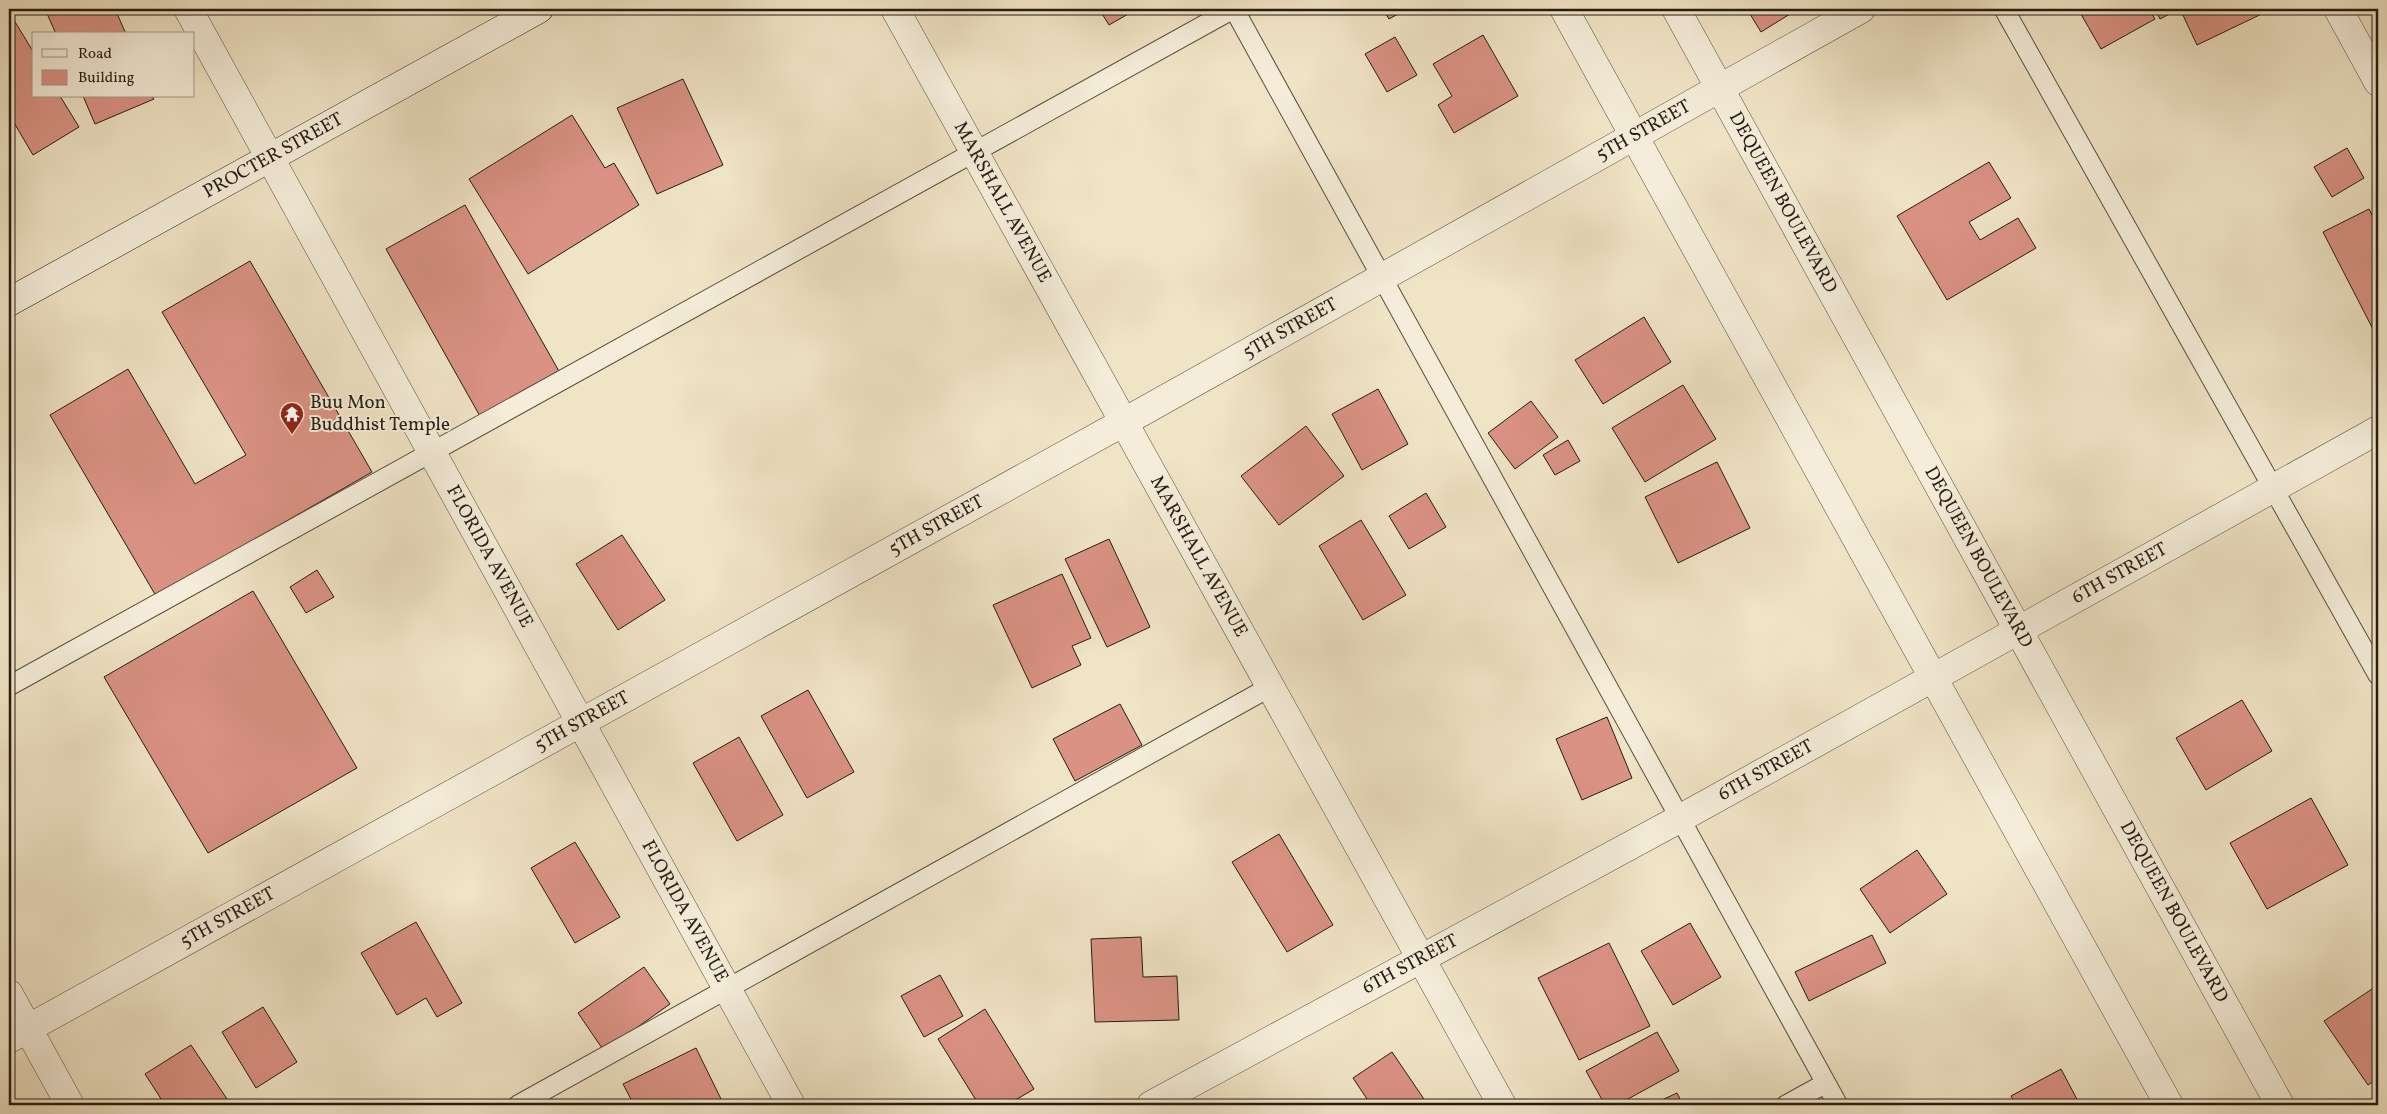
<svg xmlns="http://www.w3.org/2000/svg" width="2387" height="1114" font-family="Vollkorn,serif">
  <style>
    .building { fill: #da9284; stroke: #241c13 }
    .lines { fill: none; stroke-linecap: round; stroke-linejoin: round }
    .service-casing { stroke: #574e40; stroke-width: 21 }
    .minor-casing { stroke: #574e40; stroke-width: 29 }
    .tertiary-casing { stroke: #574e40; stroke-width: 29 }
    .secondary-casing { stroke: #241c13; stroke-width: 29 }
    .service { stroke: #f5edda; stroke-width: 19 }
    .minor { stroke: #f5edda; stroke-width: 28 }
    .tertiary { stroke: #f5edda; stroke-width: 28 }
    .secondary { stroke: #f5edda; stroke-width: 28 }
    .labels { text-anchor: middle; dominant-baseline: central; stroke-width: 4; stroke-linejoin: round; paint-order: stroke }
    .street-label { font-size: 19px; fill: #241c13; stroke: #f5edda }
    .poi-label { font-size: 19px; fill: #241c13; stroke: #f5edda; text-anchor: start }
  </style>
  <rect width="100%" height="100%" fill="#f0e4c6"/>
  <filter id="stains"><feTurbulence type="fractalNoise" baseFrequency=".004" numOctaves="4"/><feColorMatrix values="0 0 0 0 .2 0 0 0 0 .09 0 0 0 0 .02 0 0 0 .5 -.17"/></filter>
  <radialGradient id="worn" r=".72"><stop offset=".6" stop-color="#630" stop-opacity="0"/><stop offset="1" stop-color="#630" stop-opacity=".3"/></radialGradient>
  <path class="building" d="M 45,9 L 115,9 L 126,34 L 56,34 Z
    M 1099,9 L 1137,9 L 1109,25 Z
    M 1383,9 L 1407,9 L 1389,19 Z
    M 1747,9 L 1798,9 L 1761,32 Z
    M 2078,9 L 2149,9 L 2155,19 L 2101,49 Z
    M 2155,9 L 2179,9 L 2160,19 Z
    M 2185,9 L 2272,9 L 2197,45 L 2181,11 Z
    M 9,12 L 34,53 L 34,96 L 60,96 L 79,127 L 33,155 L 13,121 L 9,123 Z
    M 1483,35 L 1518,96 L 1454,133 L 1438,105 L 1452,96 L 1433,64 Z
    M 1395,37 L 1417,75 L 1387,92 L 1365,54 Z
    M 683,79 L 723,165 L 657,194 L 617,108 Z
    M 83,96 L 152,96 L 154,99 L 95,124 Z
    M 572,115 L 605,168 L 614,163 L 639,205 L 528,274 L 469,179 Z
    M 2347,148 L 2364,178 L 2332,197 L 2314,167 Z
    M 1989,162 L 2011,198 L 1969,222 L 1980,240 L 2018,218 L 2036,248 L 1947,300 L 1897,216 Z
    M 465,205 L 560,373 L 481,418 L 386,249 Z
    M 2369,209 L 2378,227 L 2378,339 L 2323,232 Z
    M 250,261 L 372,472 L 156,596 L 50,415 L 128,369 L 195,484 L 246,455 L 162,312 Z
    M 1644,317 L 1671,362 L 1603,404 L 1575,360 Z
    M 1683,385 L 1716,439 L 1645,482 L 1612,428 Z
    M 1378,389 L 1408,444 L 1362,470 L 1332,414 Z
    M 1531,401 L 1558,437 L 1515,469 L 1488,433 Z
    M 1306,426 L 1344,476 L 1279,525 L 1241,476 Z
    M 1568,440 L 1580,461 L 1555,475 L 1543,455 Z
    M 1717,462 L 1750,528 L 1678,563 L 1645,497 Z
    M 1426,493 L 1446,527 L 1409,549 L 1389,516 Z
    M 1361,520 L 1406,595 L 1363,620 L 1319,546 Z
    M 622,535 L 665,600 L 618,630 L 576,564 Z
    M 1109,539 L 1150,627 L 1107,647 L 1065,559 Z
    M 317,570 L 334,597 L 306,613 L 290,587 Z
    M 1062,574 L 1091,638 L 1072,646 L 1081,665 L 1032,688 L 993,605 Z
    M 253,591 L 357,768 L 208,853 L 104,677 Z
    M 808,690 L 854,772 L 807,798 L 761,716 Z
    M 2242,700 L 2272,751 L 2206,790 L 2176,738 Z
    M 1120,704 L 1142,745 L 1075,781 L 1053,739 Z
    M 1607,717 L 1632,778 L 1582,800 L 1556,739 Z
    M 739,737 L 783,815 L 737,841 L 693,763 Z
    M 2311,798 L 2348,865 L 2267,909 L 2230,843 Z
    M 1279,834 L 1333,925 L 1287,952 L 1232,862 Z
    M 575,842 L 620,917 L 575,943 L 531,868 Z
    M 1917,850 L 1947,894 L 1890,933 L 1860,889 Z
    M 416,922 L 462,1003 L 437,1017 L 426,998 L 397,1015 L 361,953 Z
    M 1690,923 L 1721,977 L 1673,1005 L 1641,951 Z
    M 1872,935 L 1886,963 L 1809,1001 L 1795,972 Z
    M 1141,937 L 1143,977 L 1177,976 L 1179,1020 L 1095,1022 L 1091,939 Z
    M 1609,943 L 1650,1026 L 1579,1060 L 1538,978 Z
    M 644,967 L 670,1004 L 604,1051 L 578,1013 Z
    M 940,975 L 963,1016 L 924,1037 L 901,996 Z
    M 2378,985 L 2378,1078 L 2368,1085 L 2324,1021 Z
    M 263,1007 L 297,1062 L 256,1088 L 222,1032 Z
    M 985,1009 L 1034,1089 L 1007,1105 L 979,1105 L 938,1039 Z
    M 1657,1032 L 1679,1071 L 1617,1105 L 1605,1105 L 1586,1071 Z
    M 191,1045 L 231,1105 L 165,1105 L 145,1074 Z
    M 696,1048 L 722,1101 L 714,1105 L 634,1105 L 623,1084 Z
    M 1392,1052 L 1428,1105 L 1371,1105 L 1353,1078 Z
    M 2061,1069 L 2080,1105 L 2016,1105 L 2011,1096 Z
    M 1677,1093 L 1683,1105 L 1651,1105 Z"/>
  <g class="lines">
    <g class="service-casing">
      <path id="service" d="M 1234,9 L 1838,1105
        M 2004,9 L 2378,675
        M 9,686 L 1233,9
        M 518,1105 L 1270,687
        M 1786,1105 L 1826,1083"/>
    </g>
    <g class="minor-casing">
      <g id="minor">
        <path id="s1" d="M 188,9 L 791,1105"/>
        <path id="s2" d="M 895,9 L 1502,1105"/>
        <path d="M 2338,9 L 2378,82"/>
        <path d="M 9,994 L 70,1105"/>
        <path id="s3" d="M 9,1039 L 1124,422 L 1861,9"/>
        <path id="s4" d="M 1151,1105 L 1681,818 L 2378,430"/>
      </g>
    </g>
    <g class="tertiary-casing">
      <g id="tertiary">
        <path d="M 1564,9 L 2169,1105"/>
        <path id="s5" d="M 1676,9 L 2280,1105"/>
      </g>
    </g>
    <g class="secondary-casing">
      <g id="secondary">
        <path id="s6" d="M 9,302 L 539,9"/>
      </g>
    </g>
    <use href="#service" class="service"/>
    <use href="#minor" class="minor"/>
    <use href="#tertiary" class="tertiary"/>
    <use href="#secondary" class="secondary"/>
  </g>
  <defs>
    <g id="temple-pin" transform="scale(1.25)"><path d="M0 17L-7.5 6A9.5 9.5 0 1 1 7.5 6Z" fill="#8f2418" stroke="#f5edda"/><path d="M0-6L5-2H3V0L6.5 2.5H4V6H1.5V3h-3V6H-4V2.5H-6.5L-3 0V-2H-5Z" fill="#fff"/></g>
  </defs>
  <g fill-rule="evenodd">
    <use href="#temple-pin" x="292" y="414"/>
  </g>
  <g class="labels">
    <g class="street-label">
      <text stroke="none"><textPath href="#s3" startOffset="1870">5TH STREET</textPath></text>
      <text stroke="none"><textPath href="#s6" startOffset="302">PROCTER STREET</textPath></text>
      <text stroke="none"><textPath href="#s5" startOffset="221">DEQUEEN BOULEVARD</textPath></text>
      <text stroke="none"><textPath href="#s2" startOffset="221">MARSHALL AVENUE</textPath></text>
      <text stroke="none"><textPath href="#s3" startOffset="1465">5TH STREET</textPath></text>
      <text stroke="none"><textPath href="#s3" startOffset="1060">5TH STREET</textPath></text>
      <text stroke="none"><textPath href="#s1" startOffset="625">FLORIDA AVENUE</textPath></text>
      <text stroke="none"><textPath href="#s2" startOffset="626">MARSHALL AVENUE</textPath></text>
      <text stroke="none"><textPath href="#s5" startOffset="626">DEQUEEN BOULEVARD</textPath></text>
      <text stroke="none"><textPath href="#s4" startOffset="1105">6TH STREET</textPath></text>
      <text stroke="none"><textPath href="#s3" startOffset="655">5TH STREET</textPath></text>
      <text stroke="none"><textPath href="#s4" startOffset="700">6TH STREET</textPath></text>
      <text stroke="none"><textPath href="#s1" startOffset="1030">FLORIDA AVENUE</textPath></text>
      <text stroke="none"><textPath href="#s5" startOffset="1031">DEQUEEN BOULEVARD</textPath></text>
      <text stroke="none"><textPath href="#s3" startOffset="250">5TH STREET</textPath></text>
      <text stroke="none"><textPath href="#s4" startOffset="295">6TH STREET</textPath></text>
    </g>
    <g class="poi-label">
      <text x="310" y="403">Buu Mon<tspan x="310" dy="22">Buddhist Temple</tspan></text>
    </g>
  </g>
  <rect width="2387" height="1114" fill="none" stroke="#f0e4c6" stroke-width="30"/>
  <rect x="10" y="10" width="2367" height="1094" fill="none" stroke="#241c13" stroke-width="2.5"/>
  <rect x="15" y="15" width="2357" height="1084" fill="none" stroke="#241c13"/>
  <rect x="32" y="32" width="162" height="65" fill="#f5edda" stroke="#a1998a"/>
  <rect x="42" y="49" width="25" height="8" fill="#f5edda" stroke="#a1998a"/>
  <text x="78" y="58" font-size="15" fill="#241c13">Road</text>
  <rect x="42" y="70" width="25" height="15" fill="#da9284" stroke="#a1998a"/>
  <text x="78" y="82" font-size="15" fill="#241c13">Building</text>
  <rect width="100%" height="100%" filter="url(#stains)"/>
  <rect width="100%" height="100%" fill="url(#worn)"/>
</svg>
